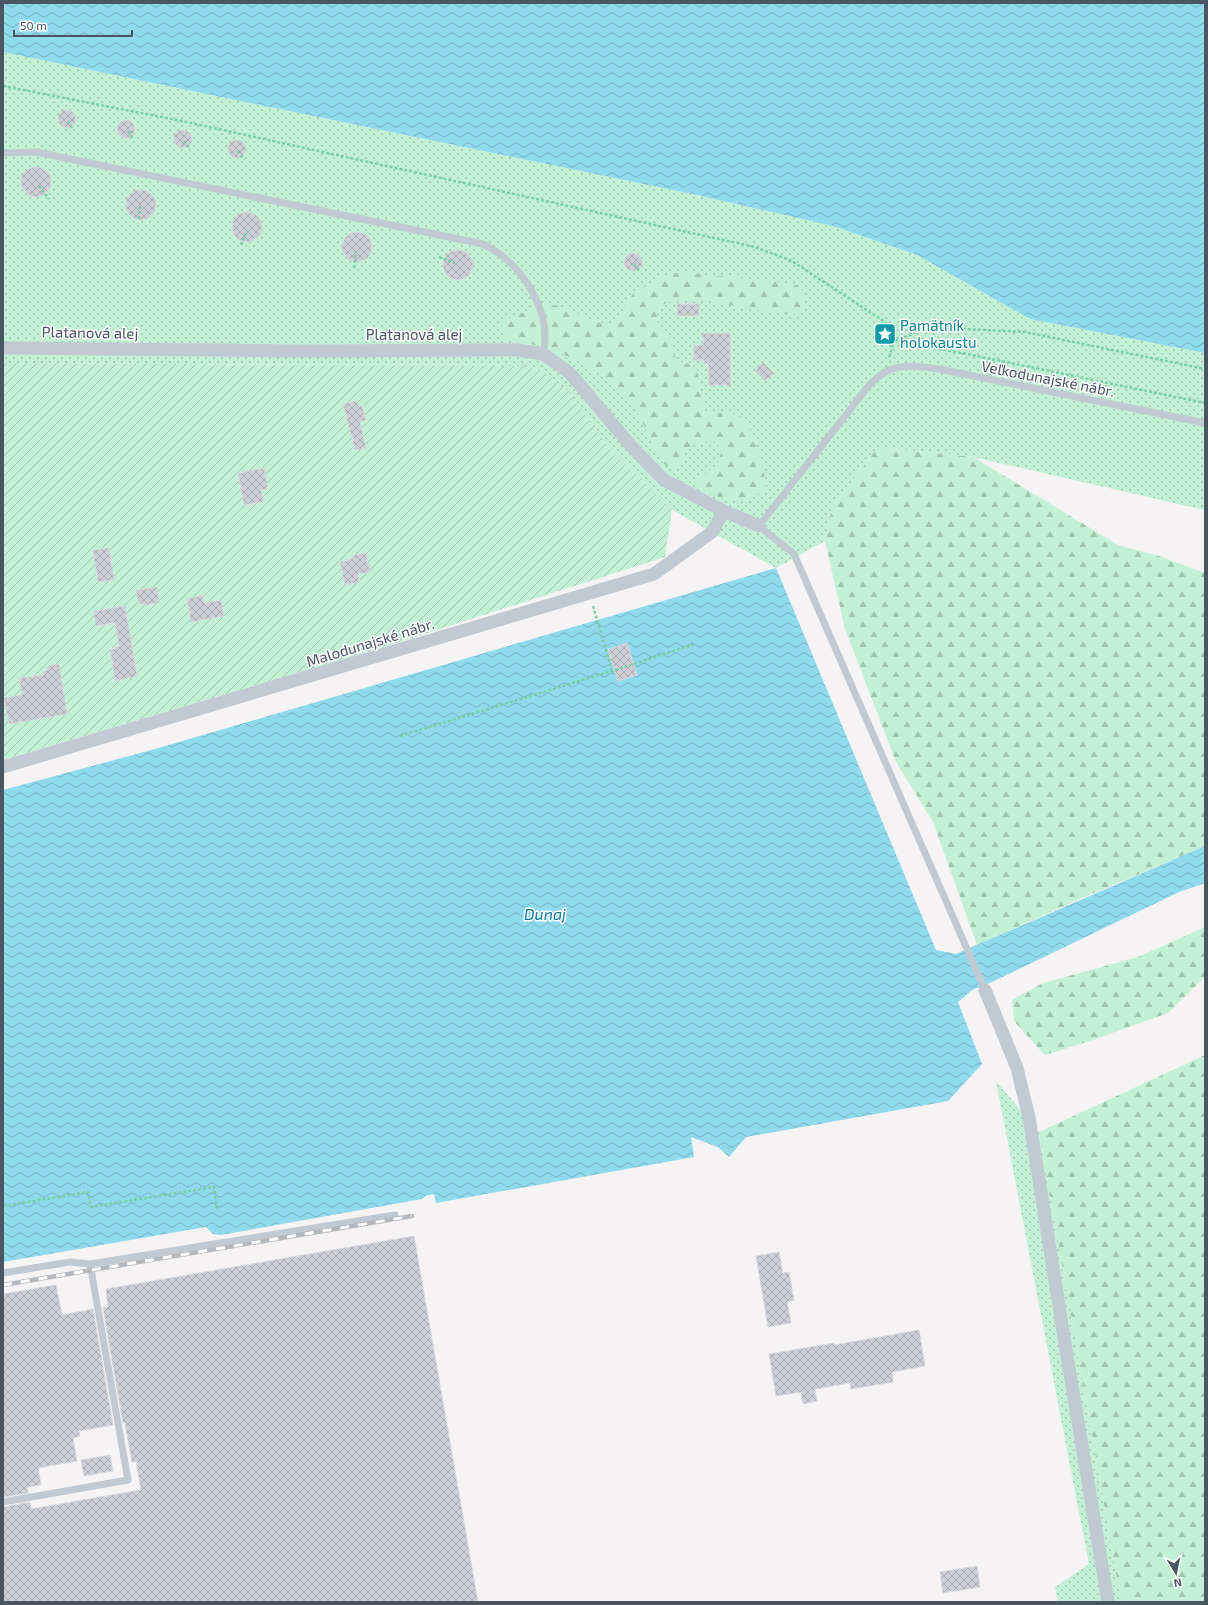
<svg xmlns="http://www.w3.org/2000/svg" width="1208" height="1605" font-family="'Exo 2',sans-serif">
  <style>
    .grass { fill: url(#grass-dots) }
    .forest { fill: url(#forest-firs) }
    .garden { fill: url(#garden-furrows) }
    .water { fill: url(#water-waves) }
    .building { fill: url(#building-cross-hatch); stroke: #d7d9de }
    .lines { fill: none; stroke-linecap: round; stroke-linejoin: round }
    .path { stroke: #7ad0a6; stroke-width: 2.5; stroke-dasharray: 3 2; stroke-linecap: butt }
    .lane { stroke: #c1cad2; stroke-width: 7 }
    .street { stroke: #c1cad2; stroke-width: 13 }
    .rail-casing { stroke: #b5b8bd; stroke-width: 4.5 }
    .rail { stroke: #fff; stroke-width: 3; stroke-dasharray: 9; stroke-linecap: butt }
    .labels { text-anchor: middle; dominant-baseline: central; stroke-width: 3; stroke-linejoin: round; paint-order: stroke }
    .culture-label { font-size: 15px; fill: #0d838f; stroke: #fff; text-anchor: start }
    .street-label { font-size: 15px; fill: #4a5661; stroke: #fff }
    .water-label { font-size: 16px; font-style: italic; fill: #0c7c9b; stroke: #fff }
  </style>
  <defs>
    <pattern id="grass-dots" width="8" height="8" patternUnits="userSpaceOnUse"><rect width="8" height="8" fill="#c3f1d5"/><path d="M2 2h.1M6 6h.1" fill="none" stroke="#a0c6b0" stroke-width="1.8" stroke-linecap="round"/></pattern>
    <pattern id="forest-firs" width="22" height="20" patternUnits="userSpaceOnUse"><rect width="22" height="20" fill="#c3f1d5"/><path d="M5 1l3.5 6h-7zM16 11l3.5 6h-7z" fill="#a0c6b0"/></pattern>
    <pattern id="garden-furrows" width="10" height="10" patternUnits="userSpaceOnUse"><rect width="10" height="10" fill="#c3f1d5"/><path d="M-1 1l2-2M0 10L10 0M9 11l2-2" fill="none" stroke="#a0c6b0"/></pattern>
    <pattern id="water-waves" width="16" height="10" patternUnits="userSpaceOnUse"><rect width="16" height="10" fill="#90daee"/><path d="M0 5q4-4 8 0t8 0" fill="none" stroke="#78b4c4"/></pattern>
    <pattern id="building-cross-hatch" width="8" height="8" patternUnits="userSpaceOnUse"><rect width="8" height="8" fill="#cdcfd5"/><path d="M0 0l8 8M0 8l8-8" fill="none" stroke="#a8abb0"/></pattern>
  </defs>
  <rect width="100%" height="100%" fill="#f5f3f3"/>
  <path class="grass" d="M 3,52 L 697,195 L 833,226 L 917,255 L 1030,319 L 1205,353 L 1205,510 L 973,457 L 878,447 L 832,508 L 825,541 L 776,568 L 672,510 L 606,445 L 569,392 L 539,370 L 521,366 L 3,363 Z
    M 996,1081 L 1039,1132 L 1121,1602 L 1058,1602 L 1055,1587 L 1089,1564 Z"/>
  <path class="forest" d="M 674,273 L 688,273 L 777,282 L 797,285 L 803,291 L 805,303 L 802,311 L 794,314 L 784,314 L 706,301 L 667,302 L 660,307 L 656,318 L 659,325 L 670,338 L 675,358 L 679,362 L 689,364 L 695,369 L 698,374 L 704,408 L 707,412 C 718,414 731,411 741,417 C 753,425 766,474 766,488 C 758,496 744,502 732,500 C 722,499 711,494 701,491 L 698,487 L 697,482 L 718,463 L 721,453 L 717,443 C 709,440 693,441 687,449 C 683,455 681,463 678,470 C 659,472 648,432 641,419 C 637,411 631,402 625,396 C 598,368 571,355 534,345 C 523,341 512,345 503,337 L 502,325 C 510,316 517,315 528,311 C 534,309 540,305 546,305 C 570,303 590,326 609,323 C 624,321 623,308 629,299 C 639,286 660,278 674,273 Z
    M 878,447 L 973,457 L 1118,545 L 1159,556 L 1205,573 L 1205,846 L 1075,901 L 977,945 L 933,822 L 896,762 L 845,629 L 825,541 L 832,508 Z
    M 1205,927 L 1205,977 L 1168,1013 L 1087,1042 L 1045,1055 L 1014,1021 L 1012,1000 L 1043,983 L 1138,957 Z
    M 1205,1055 L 1205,1602 L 1121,1602 L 1039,1132 Z"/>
  <path class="garden" d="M 3,363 L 521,366 L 539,370 L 569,392 L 606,445 L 672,510 L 665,557 L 362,654 L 3,760 Z"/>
  <path class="water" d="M 3,3 L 1205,3 L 1205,353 L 1030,319 L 917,255 L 833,226 L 697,195 L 3,52 Z
    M 776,568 L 936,950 L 956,954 L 1205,846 L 1205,883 L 1179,892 L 992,982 L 972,990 L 958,1002 L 982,1064 L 948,1101 L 746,1137 L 729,1157 L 718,1147 L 691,1137 L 694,1157 L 436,1203 L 434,1194 L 426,1196 L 422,1199 L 221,1235 L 213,1234 L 206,1227 L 3,1262 L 3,790 L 155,749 Z"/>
  <path class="building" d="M58 119a9 9 0 1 1 18 0a9 9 0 1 1-18 0Z
    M117 129a9 9 0 1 1 18 0a9 9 0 1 1-18 0Z
    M174 139a9 9 0 1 1 18 0a9 9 0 1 1-18 0Z
    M228 149a9 9 0 1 1 18 0a9 9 0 1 1-18 0Z
    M21 182a15 15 0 1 1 30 0a15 15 0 1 1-30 0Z
    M126 205a15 15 0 1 1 30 0a15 15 0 1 1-30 0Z
    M232 227a15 15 0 1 1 30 0a15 15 0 1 1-30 0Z
    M342 247a15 15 0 1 1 30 0a15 15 0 1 1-30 0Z
    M443 265a15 15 0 1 1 30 0a15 15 0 1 1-30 0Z
    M624 262a9 9 0 1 1 18 0a9 9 0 1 1-18 0Z
    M 677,304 L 699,304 L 699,316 L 677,316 Z
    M 703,333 L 730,333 L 730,385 L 709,385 L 708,363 L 704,364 L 704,360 L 694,360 L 694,345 L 703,345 Z
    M 763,362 L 774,373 L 765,381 L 755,370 Z
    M 357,401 L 359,407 L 362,406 L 366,420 L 360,422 L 366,448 L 355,450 L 343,404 Z
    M 264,468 L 268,488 L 261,490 L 264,502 L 244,505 L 238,473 Z
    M 109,548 L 114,580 L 98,582 L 93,550 Z
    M 366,553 L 370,572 L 358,574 L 360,582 L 345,585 L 340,562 L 354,558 L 354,555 Z
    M 157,587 L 159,603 L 146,605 L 138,603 L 136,590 Z
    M 203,595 L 204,603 L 221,600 L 224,616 L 191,622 L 187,599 Z
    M 125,606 L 137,676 L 115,681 L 110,649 L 119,647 L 115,623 L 96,626 L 94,611 Z
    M 627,643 L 637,675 L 618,681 L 608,650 Z
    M 59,664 L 67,714 L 9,724 L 4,698 L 22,695 L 19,678 L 44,675 L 43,672 L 48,670 L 47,666 Z
    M 414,1236 L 478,1602 L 3,1602 L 3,1507 L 30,1502 L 31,1509 L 141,1490 L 136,1461 L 132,1462 L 125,1423 L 123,1423 L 103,1308 L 108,1307 L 106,1289 Z
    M 779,1252 L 783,1273 L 789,1272 L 794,1300 L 787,1302 L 791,1323 L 768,1327 L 756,1256 Z
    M 56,1285 L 62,1315 L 93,1309 L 113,1425 L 79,1431 L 80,1436 L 73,1438 L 77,1461 L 38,1468 L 41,1485 L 27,1487 L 28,1493 L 3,1497 L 3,1294 Z
    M 919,1330 L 925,1366 L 892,1372 L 893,1382 L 851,1389 L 850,1383 L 815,1389 L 817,1401 L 803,1404 L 801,1392 L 776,1396 L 769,1354 L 834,1343 L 834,1345 Z
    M 110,1455 L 113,1471 L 84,1476 L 81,1460 Z
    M 977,1566 L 980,1587 L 943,1593 L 940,1572 Z"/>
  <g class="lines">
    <path class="path" d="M 3,86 L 182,121 L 755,247 L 792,261 L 885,322 C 897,336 894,341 889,358
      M 68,121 L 73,130
      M 128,131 L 133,139
      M 184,141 L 190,149
      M 238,151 L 244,160
      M 39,186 L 49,199
      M 139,219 L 140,204
      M 241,245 L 247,230
      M 439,257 L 455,263
      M 634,264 L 640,272
      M 354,268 L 356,251
      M 894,341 L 967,354 L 1205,403
      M 895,341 L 922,330 L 965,329 L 1025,332 L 1205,369
      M 593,606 L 612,671
      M 400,736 L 612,671 L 695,644
      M 3,1206 L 88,1192 L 91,1207 L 214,1187 L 217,1210"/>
    <path class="lane" d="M 3,153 L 36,152 L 483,244 C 522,263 553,311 543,354
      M 985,990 L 794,554 L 759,526 L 870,384 C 875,380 881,374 887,371 C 904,363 922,367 939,369 L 1205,423
      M 3,1273 L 70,1262 L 90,1264 L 395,1215
      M 3,1502 L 128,1480 L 90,1264"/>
    <path class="street" d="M 3,348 L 301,351 L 518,350 L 543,354 L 570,373 L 631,446 L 664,480 L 724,511 L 759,526
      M 3,767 L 654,574 L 712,532 L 724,511
      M 985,990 L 1017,1068 L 1029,1117 L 1066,1350 L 1108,1602"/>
    <g class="rail-casing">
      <path id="rail" d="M 3,1285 L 412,1216"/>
    </g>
    <use href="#rail" class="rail"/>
  </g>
  <defs>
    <g id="sight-square" transform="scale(1.15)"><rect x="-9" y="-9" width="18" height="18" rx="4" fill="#0f9aa8" stroke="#fff"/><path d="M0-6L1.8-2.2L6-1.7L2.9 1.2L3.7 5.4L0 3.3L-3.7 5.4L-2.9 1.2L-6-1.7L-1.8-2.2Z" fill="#fff"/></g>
  </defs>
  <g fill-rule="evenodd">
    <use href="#sight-square" x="885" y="334"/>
  </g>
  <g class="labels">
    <g class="culture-label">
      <text x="900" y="325">Pamätník<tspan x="900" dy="17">holokaustu</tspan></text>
    </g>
    <g class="street-label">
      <text transform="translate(90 332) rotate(1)">Platanová alej</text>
      <text x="414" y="334">Platanová alej</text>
      <text transform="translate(1048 378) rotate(11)">Veľkodunajské nábr.</text>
      <text transform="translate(370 642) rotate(-17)">Malodunajské nábr.</text>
    </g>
    <g class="water-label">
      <text x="545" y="913">Dunaj</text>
    </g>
  </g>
  <rect width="1208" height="1605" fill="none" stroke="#4a5661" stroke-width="8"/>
  <g transform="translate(1176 1573) rotate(170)" stroke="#ffffff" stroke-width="3" paint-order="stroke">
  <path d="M0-3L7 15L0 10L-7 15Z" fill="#4a5661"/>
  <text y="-6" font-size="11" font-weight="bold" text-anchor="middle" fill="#4a5661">N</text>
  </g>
  <path d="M14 30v6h118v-6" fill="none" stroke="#4a5661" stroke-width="2"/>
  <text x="20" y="30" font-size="12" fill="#4a5661" stroke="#ffffff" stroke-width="3" paint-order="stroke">50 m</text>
</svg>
